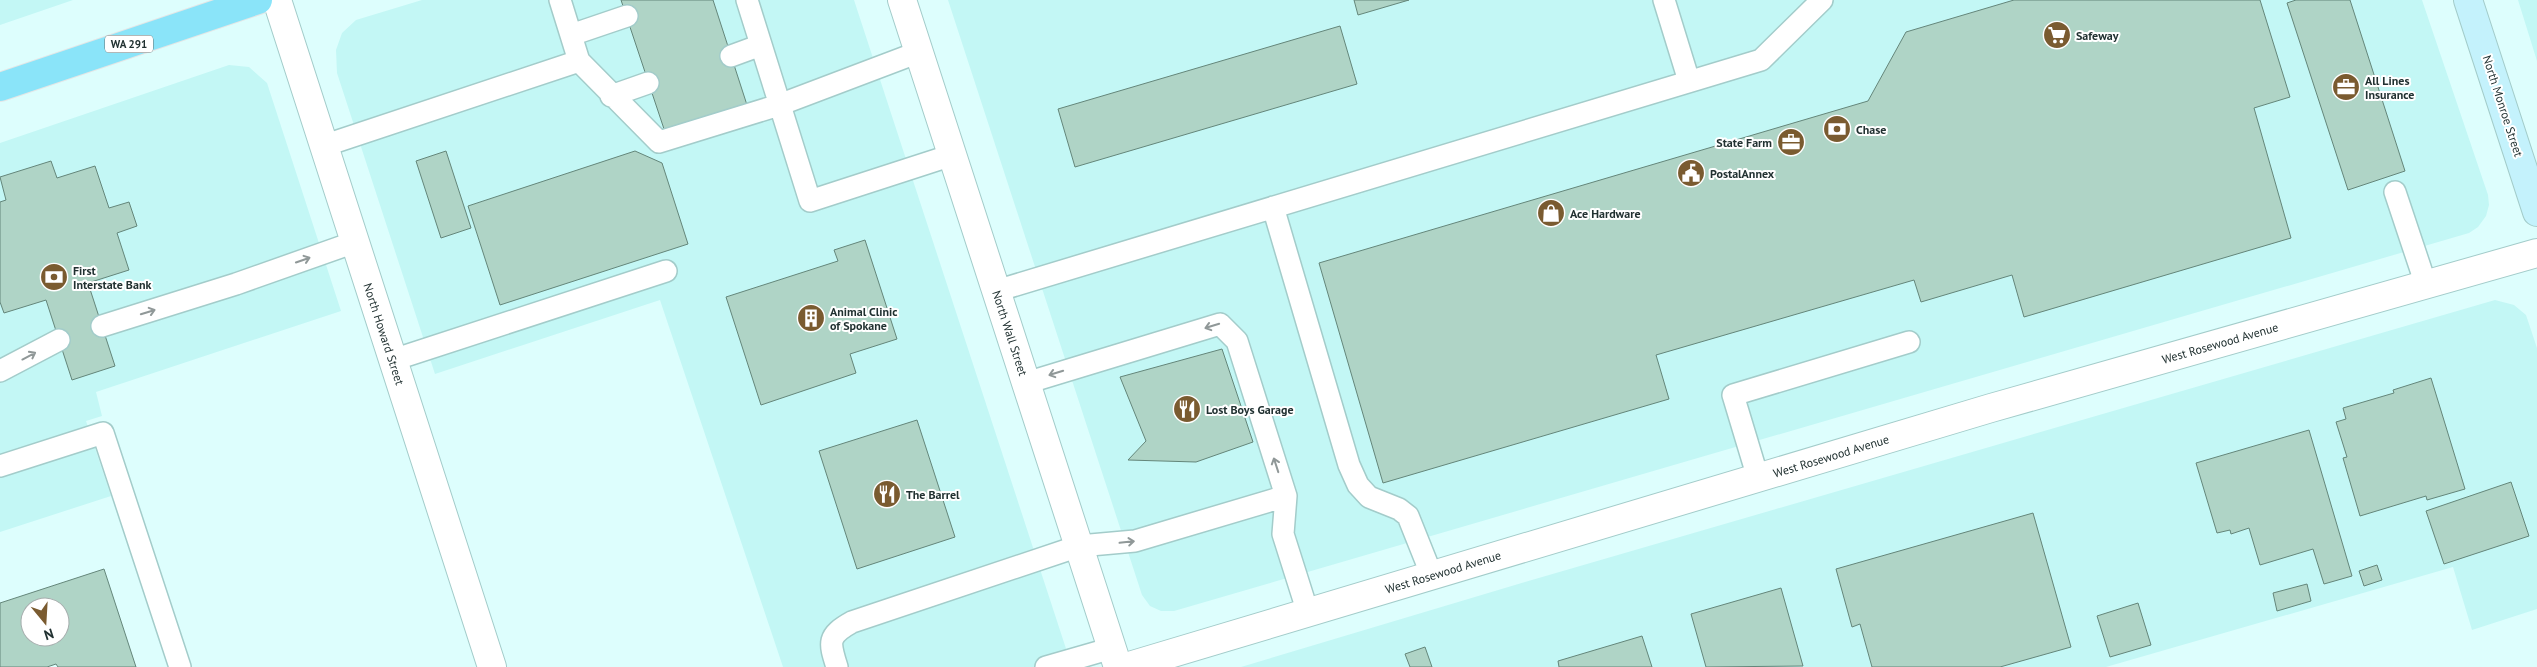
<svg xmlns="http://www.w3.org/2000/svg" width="2537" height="667" font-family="'PT Sans',sans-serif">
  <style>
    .built { fill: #c3f7f5 }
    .building { fill: #afd4c6; stroke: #64867a; fill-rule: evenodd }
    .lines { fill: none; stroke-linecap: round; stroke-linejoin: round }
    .service-casing { stroke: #a3ccca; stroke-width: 24 }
    .minor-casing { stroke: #a3ccca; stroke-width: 30 }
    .tertiary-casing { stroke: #a3ccca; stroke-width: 30 }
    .secondary-casing { stroke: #a3ccca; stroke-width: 30 }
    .primary-casing { stroke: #e4e6e6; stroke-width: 30 }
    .service { stroke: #fff; stroke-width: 21 }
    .minor { stroke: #fff; stroke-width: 28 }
    .tertiary { stroke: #fff; stroke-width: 28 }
    .secondary { stroke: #c4f2fc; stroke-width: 28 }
    .primary { stroke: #8ae4f9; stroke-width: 28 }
    .oneway { stroke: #909898 }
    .labels { text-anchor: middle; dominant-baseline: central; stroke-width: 4; stroke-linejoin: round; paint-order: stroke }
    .shield { fill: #fff; stroke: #646f6f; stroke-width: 1 }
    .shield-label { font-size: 11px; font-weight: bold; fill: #213131 }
    .poi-label { font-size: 12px; font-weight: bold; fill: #213131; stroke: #fff; text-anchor: start }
    .street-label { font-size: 12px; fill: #213131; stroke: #fff }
  </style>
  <rect width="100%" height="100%" fill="#ddfefd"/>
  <path class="built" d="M 0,0 L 73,0 L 0,25 Z
    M 422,0 L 854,0 L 1072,667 L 783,667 L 660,300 L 435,374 L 337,73 L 336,50 L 342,33 L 356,20 Z
    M 948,0 L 2422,0 L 2488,195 L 2489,205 L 2486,216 L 2478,227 L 2469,233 L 1174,611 L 1161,611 L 1150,606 L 1142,595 Z
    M 2518,0 L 2537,0 L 2537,61 Z
    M 229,65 L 249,67 L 267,83 L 341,311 L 96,392 L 102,416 L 86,421 L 111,496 L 0,532 L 0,143 Z
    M 2495,300 L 2514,305 L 2526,315 L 2537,348 L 2537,609 L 2472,630 L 2453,567 L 2106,667 L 1241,667 L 1525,582 Z"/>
  <path class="building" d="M 621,0 L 713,0 L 747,105 L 665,132 Z
    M 1354,0 L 1409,0 L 1358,15 Z
    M 2014,0 L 2260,0 L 2290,97 L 2254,108 L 2291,238 L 2024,317 L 2012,275 L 1921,302 L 1914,280 L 1656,355 L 1669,399 L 1383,483 L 1319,263 L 1868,101 L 1906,32 Z
    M 2296,0 L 2350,0 L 2405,171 L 2348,190 L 2287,3 Z
    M 1340,26 L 1357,84 L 1075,167 L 1058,109 Z
    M 446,151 L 471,228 L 441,238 L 416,161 Z
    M 635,151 L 662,163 L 688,244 L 500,305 L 468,206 Z
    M 51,161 L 57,178 L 95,166 L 109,208 L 129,202 L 137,226 L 117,233 L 129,270 L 88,283 L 115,366 L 72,380 L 46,300 L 4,313 L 0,302 L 0,202 L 6,200 L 0,177 Z
    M 865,240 L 897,339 L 850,354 L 856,373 L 761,405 L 726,297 L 838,261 L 834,250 Z
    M 1222,349 L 1253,442 L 1196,462 L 1128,460 L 1146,441 L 1120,377 Z
    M 2431,378 L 2465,489 L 2427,500 L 2426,496 L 2360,516 L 2343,458 L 2347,457 L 2336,422 L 2346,419 L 2343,408 L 2394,393 L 2393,390 Z
    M 917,420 L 955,537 L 857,569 L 819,451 Z
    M 2309,430 L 2352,576 L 2324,584 L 2313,549 L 2260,565 L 2249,528 L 2231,534 L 2230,530 L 2217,533 L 2196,463 Z
    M 2511,482 L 2529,536 L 2444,564 L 2426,511 Z
    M 2033,513 L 2071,647 L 2000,667 L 1872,667 L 1860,624 L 1852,627 L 1836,569 Z
    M 2377,565 L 2382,580 L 2364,586 L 2359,571 Z
    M 104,569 L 136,667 L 58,667 L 56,664 L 47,667 L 0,667 L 0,603 ZM 30,607 L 60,607 L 60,637 L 30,637 Z
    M 2307,584 L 2311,601 L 2277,611 L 2273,593 Z
    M 1781,588 L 1803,666 L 1706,667 L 1691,614 Z
    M 2138,603 L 2151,645 L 2110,657 L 2097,616 Z
    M 1642,636 L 1652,667 L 1559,667 L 1558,661 Z
    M 1425,647 L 1432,667 L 1410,667 L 1405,654 Z"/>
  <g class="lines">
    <g class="service-casing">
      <path id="service" d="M 747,0 L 810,201 L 952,155
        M 1664,0 L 1689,81
        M 571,35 L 627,16
        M 731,56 L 761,45
        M 579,61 L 659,142 L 779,105 L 919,52
        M 611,96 L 648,83
        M 323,146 L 579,61 L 560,0
        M 2395,192 L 2426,285
        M 1273,207 L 1349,465 L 1358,485 L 1369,497 L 1399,509 L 1408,516 L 1432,576
        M 996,291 L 1761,60 L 1822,0
        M 102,326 L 236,284 L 355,242
        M 393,360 L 666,271
        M 0,371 L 59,340
        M 0,466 L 103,433 L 180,667
        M 1758,478 L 1733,395 L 1909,342
        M 1286,496 L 1283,534 L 1308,613
        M 837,667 C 829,642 827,636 852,622 L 1079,546 L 1135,541 L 1286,496 L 1237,341 L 1220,324 L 1026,383
        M 1046,667 L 1112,648"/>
    </g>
    <g class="minor-casing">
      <path id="minor" d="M 277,0 L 492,667
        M 1126,667 L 1991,408 L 2537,253"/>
    </g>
    <g class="tertiary-casing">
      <path id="tertiary" d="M 902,0 L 1118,667"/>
    </g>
    <g class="secondary-casing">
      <path id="secondary" d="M 2468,0 L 2537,212"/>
    </g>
    <g class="primary-casing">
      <path id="primary" d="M 0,87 L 258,0"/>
    </g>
    <use href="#service" class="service"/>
    <use href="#minor" class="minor"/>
    <use href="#tertiary" class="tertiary"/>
    <use href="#secondary" class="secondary"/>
    <use href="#primary" class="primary"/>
  </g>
  <defs><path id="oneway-shaft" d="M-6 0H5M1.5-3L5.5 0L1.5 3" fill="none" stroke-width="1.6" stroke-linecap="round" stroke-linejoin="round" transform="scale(1.25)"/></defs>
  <g class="oneway">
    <use href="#oneway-shaft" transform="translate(303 260) rotate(-19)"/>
    <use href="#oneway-shaft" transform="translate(148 312) rotate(-17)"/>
    <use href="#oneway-shaft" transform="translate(1212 326) rotate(163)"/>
    <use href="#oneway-shaft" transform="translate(29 356) rotate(-28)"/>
    <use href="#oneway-shaft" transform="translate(1056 373) rotate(163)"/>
    <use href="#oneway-shaft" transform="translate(1276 465) rotate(-108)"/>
    <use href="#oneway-shaft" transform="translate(1127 542) rotate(-6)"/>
  </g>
  <defs>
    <g id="supermarket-disc" transform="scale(1.4375)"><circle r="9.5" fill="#7a5b30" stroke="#fff"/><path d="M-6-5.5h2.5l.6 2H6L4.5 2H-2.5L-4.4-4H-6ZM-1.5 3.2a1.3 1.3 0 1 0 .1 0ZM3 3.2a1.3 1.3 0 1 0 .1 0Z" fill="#fff"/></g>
    <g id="office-disc" transform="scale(1.4375)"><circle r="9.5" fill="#7a5b30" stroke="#fff"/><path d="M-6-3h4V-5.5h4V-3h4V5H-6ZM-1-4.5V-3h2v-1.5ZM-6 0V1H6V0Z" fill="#fff"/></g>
    <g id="bank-disc" transform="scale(1.4375)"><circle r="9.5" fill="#7a5b30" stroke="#fff"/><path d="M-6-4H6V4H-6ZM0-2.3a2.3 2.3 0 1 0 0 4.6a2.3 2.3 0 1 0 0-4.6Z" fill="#fff"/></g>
    <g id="civic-disc" transform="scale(1.4375)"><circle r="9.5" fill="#7a5b30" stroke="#fff"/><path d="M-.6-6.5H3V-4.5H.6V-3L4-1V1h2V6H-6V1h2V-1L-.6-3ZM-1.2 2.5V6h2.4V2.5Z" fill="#fff"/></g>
    <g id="shop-disc" transform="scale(1.4375)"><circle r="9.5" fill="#7a5b30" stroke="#fff"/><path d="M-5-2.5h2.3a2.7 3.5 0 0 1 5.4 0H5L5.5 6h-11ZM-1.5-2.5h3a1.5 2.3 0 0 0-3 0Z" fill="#fff"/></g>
    <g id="building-disc" transform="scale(1.4375)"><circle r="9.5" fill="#7a5b30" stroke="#fff"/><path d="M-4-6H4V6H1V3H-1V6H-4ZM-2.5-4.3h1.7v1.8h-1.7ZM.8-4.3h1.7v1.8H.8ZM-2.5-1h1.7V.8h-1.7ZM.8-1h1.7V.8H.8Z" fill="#fff"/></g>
    <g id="restaurant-disc" transform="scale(1.4375)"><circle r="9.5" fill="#7a5b30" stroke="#fff"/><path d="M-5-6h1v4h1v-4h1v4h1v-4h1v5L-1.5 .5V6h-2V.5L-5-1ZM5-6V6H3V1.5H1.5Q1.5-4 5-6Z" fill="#fff"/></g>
  </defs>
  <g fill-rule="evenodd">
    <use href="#supermarket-disc" x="2057" y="35"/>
    <use href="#office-disc" x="2346" y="87"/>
    <use href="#bank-disc" x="1837" y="129"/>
    <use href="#office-disc" x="1791" y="142"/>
    <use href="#civic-disc" x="1691" y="173"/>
    <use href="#shop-disc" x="1551" y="213"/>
    <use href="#bank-disc" x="54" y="277"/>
    <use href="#building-disc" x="811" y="318"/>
    <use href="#restaurant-disc" x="1187" y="409"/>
    <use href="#restaurant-disc" x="887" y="494"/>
  </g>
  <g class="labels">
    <rect class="shield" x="105" y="35.5" width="48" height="17" rx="4"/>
    <g class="shield-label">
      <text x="129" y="44">WA 291</text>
    </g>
    <g class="poi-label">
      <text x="2076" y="35">Safeway</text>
      <text x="2365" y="80">All Lines<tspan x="2365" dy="14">Insurance</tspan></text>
      <text x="1856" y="129">Chase</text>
      <text x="1772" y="142" text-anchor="end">State Farm</text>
      <text x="1710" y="173">PostalAnnex</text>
      <text x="1570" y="213">Ace Hardware</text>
      <text x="73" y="270">First<tspan x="73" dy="14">Interstate Bank</tspan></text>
      <text x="830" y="311">Animal Clinic<tspan x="830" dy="14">of Spokane</tspan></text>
      <text x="1206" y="409">Lost Boys Garage</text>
      <text x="906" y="494">The Barrel</text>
    </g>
    <g class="street-label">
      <text transform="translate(2503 106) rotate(72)">North Monroe Street</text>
      <text transform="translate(1010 333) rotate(72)">North Wall Street</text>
      <text transform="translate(384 334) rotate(72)">North Howard Street</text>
      <text transform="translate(2220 343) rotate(-16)">West Rosewood Avenue</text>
      <text transform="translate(1831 456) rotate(-17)">West Rosewood Avenue</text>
      <text transform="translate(1443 572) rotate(-17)">West Rosewood Avenue</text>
    </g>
  </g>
  <g transform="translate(45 622) rotate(162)"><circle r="24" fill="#ffffff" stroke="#a6adad"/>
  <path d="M0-4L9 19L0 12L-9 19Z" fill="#7a5b30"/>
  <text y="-8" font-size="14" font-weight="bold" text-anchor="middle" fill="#213131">N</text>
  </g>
</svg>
